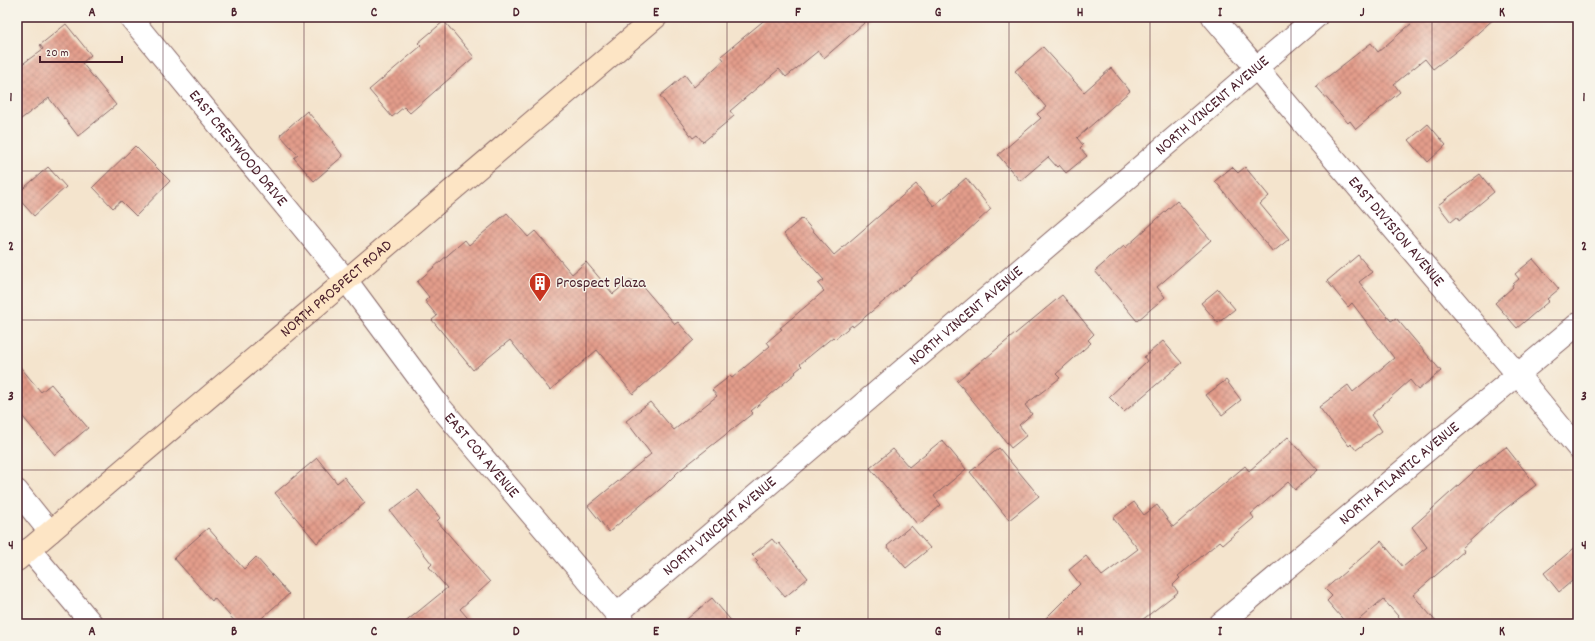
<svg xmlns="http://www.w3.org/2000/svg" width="1595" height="641" font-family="Dekko,sans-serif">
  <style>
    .building { fill: url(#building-cross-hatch) }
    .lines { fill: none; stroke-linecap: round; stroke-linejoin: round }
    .minor-casing { stroke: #866464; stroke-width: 24 }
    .secondary-casing { stroke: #866464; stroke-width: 24 }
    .minor { stroke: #fff; stroke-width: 22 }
    .secondary { stroke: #fde5c5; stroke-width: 22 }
    .grid { fill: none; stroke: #4a1f2b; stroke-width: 1; stroke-opacity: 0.55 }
    .labels { text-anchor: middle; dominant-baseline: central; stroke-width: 3; stroke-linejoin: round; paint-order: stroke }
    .street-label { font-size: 16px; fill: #4a1f2b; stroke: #f7f3e8 }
    .poi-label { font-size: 16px; fill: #4a1f2b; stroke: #f7f3e8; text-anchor: start }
    .neatline { fill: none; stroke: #4a1f2b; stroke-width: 1.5 }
    .grid-label { font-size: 13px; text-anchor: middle; font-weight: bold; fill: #4a1f2b }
  </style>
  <defs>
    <pattern id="building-cross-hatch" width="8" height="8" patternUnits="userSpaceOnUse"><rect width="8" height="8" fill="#e39d8b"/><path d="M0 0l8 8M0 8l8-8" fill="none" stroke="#ba7f72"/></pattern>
  </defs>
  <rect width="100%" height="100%" fill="#f7f3e8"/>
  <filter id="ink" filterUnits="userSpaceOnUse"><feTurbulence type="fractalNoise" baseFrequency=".025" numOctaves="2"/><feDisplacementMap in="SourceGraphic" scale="8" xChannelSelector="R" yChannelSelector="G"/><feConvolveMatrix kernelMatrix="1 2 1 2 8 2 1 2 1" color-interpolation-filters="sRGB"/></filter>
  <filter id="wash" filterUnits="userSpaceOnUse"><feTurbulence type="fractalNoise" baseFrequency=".012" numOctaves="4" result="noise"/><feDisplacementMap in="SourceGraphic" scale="16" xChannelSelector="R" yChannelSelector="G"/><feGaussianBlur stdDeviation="0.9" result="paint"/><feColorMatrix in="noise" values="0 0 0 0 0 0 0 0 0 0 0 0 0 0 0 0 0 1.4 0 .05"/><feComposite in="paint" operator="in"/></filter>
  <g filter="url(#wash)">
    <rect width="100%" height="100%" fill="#f4e4cd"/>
    <g id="blocks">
      <path class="building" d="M 768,17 L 871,17 L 824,58 L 818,51 L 786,77 L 779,69 L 730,111 L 734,116 L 703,142 L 697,135 L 693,138 L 660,96 L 685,75 L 694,87 L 724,60 L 721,56 Z
        M 1419,17 L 1496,17 L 1463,46 L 1433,69 L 1425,59 L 1394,84 L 1400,92 L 1356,129 L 1350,121 L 1348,123 L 1316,86 L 1371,43 L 1378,52 Z
        M 444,21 L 474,57 L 410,113 L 404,107 L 392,117 L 369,90 L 421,46 L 418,43 Z
        M 66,24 L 91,55 L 82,63 L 116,105 L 78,136 L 49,98 L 17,122 L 17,68 L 43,49 L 40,45 Z
        M 1043,47 L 1084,92 L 1111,68 L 1130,91 L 1077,138 L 1083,145 L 1080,148 L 1087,156 L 1066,173 L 1059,165 L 1057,167 L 1048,157 L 1020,181 L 998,155 L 1041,118 L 1037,114 L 1046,107 L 1015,71 Z
        M 307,111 L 333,141 L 332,142 L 343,156 L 314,181 L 294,158 L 298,155 L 280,135 Z
        M 1428,124 L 1446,145 L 1428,162 L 1409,140 Z
        M 135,146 L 170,181 L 136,216 L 121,201 L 113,208 L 93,187 Z
        M 48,167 L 66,187 L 34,216 L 17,197 L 17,194 Z
        M 1232,167 L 1238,173 L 1245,167 L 1269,196 L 1260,204 L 1289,239 L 1273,252 L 1215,181 Z
        M 1480,174 L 1494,192 L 1459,221 L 1457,217 L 1451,222 L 1438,205 Z
        M 966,178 L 991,209 L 964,234 L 853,327 L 852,325 L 835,339 L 833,337 L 800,364 L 802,366 L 795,372 L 796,373 L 751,411 L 753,413 L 678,472 L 665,485 L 609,532 L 588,506 L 651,454 L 626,421 L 650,402 L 674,430 L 717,396 L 712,390 L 730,376 L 732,378 L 770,346 L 767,342 L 782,329 L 780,328 L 824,291 L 818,284 L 824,280 L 784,234 L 802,218 L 834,255 L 916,184 L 934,206 Z
        M 1177,201 L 1211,240 L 1157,287 L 1165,297 L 1137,321 L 1095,271 L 1124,246 L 1125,248 Z
        M 507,213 L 528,237 L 535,231 L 572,274 L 586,262 L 613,294 L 630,280 L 639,282 L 675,324 L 678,322 L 694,340 L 633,394 L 597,350 L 550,390 L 510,340 L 473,370 L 432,320 L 437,316 L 425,301 L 429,297 L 417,282 L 465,240 L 469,245 Z
        M 1358,255 L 1372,272 L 1359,282 L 1391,321 L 1396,318 L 1441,371 L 1418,390 L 1410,380 L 1371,415 L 1382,431 L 1356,450 L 1351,444 L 1349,446 L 1319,407 L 1348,385 L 1353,392 L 1394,358 L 1352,303 L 1348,307 L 1327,281 Z
        M 1533,259 L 1559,289 L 1547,299 L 1549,301 L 1517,328 L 1495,303 L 1513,287 L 1512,285 L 1519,279 L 1515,274 Z
        M 1218,289 L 1235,309 L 1218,323 L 1201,303 Z
        M 1062,295 L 1094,334 L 1088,340 L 1091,343 L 1056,374 L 1060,378 L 1025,405 L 1032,414 L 1019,425 L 1027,435 L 1011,448 L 957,381 L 986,357 L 986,358 Z
        M 1163,341 L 1182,363 L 1124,412 L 1109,397 L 1147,361 L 1144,357 Z
        M 17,363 L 41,392 L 51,384 L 88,428 L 55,455 L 17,410 Z
        M 1226,380 L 1241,400 L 1222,415 L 1206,395 Z
        M 1288,437 L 1318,470 L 1295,490 L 1288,482 L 1251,514 L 1254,518 L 1223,544 L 1220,541 L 1178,576 L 1180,578 L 1173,585 L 1178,592 L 1137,624 L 1040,624 L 1080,584 L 1069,570 L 1086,556 L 1102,576 L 1138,549 L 1113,518 L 1134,502 L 1144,515 L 1157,505 L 1173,527 L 1245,466 L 1249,471 Z
        M 942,440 L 966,469 L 934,496 L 941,505 L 918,525 L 870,468 L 893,449 L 909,467 Z
        M 1506,447 L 1536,485 L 1500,513 L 1462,548 L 1464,551 L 1413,595 L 1438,624 L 1405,624 L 1383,599 L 1354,624 L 1347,624 L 1327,601 L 1332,596 L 1325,589 L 1381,541 L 1403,567 L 1427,547 L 1412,527 L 1479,467 Z
        M 999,448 L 1039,496 L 1009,520 L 970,472 Z
        M 317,458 L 337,483 L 344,477 L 365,503 L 317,543 L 275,493 Z
        M 418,490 L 440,518 L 437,521 L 490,582 L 460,609 L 473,624 L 403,624 L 447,588 L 429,567 L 432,564 L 390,511 Z
        M 911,526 L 930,548 L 906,568 L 887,546 Z
        M 208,528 L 244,569 L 256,557 L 289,594 L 255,624 L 237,624 L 214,598 L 212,601 L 174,558 Z
        M 772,539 L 777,545 L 779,543 L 808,578 L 785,597 L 756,563 L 758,561 L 752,555 Z
        M 1578,545 L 1578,576 L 1559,592 L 1544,573 Z
        M 712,598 L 734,624 L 681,624 Z"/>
    </g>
  </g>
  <g filter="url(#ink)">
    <use href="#blocks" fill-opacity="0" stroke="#866464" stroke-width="1"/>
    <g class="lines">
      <g class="minor-casing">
        <g id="minor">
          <path id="s1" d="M 130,17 L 346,280 L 441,408 L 625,624"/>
          <path id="s2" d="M 1213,17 L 1518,375 L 1578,448"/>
          <path d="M 17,491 L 50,532"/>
          <path d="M 29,549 L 92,624"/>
          <path id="s3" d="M 617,614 L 1316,17"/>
          <path id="s4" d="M 1220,624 L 1578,324"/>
        </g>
      </g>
      <g class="secondary-casing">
        <g id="secondary">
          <path id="s5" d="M 17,560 L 656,17"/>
        </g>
      </g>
      <use href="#minor" class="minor"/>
      <use href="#secondary" class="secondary"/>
    </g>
  </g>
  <path class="grid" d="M 163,17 L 163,624M 304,17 L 304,624M 445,17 L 445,624M 586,17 L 586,624M 727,17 L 727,624M 868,17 L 868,624M 1009,17 L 1009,624M 1150,17 L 1150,624M 1291,17 L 1291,624M 1432,17 L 1432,624M 17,171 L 1578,171M 17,320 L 1578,320M 17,470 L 1578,470"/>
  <defs>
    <g id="building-pin" transform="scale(1.15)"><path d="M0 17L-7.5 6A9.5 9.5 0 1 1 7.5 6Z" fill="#c8321e" stroke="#f7f3e8"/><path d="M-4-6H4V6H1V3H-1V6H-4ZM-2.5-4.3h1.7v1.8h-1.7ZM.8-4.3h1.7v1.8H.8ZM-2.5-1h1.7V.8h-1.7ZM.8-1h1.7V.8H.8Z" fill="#fff"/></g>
  </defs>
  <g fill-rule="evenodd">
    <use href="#building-pin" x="540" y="283"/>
  </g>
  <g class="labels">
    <g class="street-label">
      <text stroke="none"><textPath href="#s3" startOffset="783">NORTH VINCENT AVENUE</textPath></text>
      <text stroke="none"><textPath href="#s1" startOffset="170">EAST CRESTWOOD DRIVE</textPath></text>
      <text stroke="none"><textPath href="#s2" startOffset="282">EAST DIVISION AVENUE</textPath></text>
      <text stroke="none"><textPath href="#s5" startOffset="419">NORTH PROSPECT ROAD</textPath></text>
      <text stroke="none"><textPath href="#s3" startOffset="459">NORTH VINCENT AVENUE</textPath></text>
      <text stroke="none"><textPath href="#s1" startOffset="562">EAST COX AVENUE</textPath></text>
      <text stroke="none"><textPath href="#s4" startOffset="234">NORTH ATLANTIC AVENUE</textPath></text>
      <text stroke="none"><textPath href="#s3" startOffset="135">NORTH VINCENT AVENUE</textPath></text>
    </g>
    <g class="poi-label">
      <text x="556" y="283">Prospect Plaza</text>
    </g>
  </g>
  <rect width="1595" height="641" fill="none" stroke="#f7f3e8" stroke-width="44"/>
  <path d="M40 56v6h82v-6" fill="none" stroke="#4a1f2b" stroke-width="2"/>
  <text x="46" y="56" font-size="12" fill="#4a1f2b" stroke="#f7f3e8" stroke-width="3" paint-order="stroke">20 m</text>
  <rect x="22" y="22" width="1551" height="597" class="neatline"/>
  <g class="grid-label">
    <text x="92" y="16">A</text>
    <text x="234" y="16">B</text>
    <text x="374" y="16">C</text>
    <text x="516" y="16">D</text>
    <text x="656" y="16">E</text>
    <text x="798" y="16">F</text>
    <text x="938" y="16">G</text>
    <text x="1080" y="16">H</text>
    <text x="1220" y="16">I</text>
    <text x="1362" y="16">J</text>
    <text x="1502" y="16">K</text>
    <text x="11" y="101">1</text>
    <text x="1584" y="101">1</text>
    <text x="11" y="250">2</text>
    <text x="1584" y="250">2</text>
    <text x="11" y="400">3</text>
    <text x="1584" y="400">3</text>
    <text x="11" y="549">4</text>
    <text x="1584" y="549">4</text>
    <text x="92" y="635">A</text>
    <text x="234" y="635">B</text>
    <text x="374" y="635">C</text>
    <text x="516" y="635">D</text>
    <text x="656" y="635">E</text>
    <text x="798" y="635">F</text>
    <text x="938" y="635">G</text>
    <text x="1080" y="635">H</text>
    <text x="1220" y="635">I</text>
    <text x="1362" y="635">J</text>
    <text x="1502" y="635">K</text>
  </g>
</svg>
